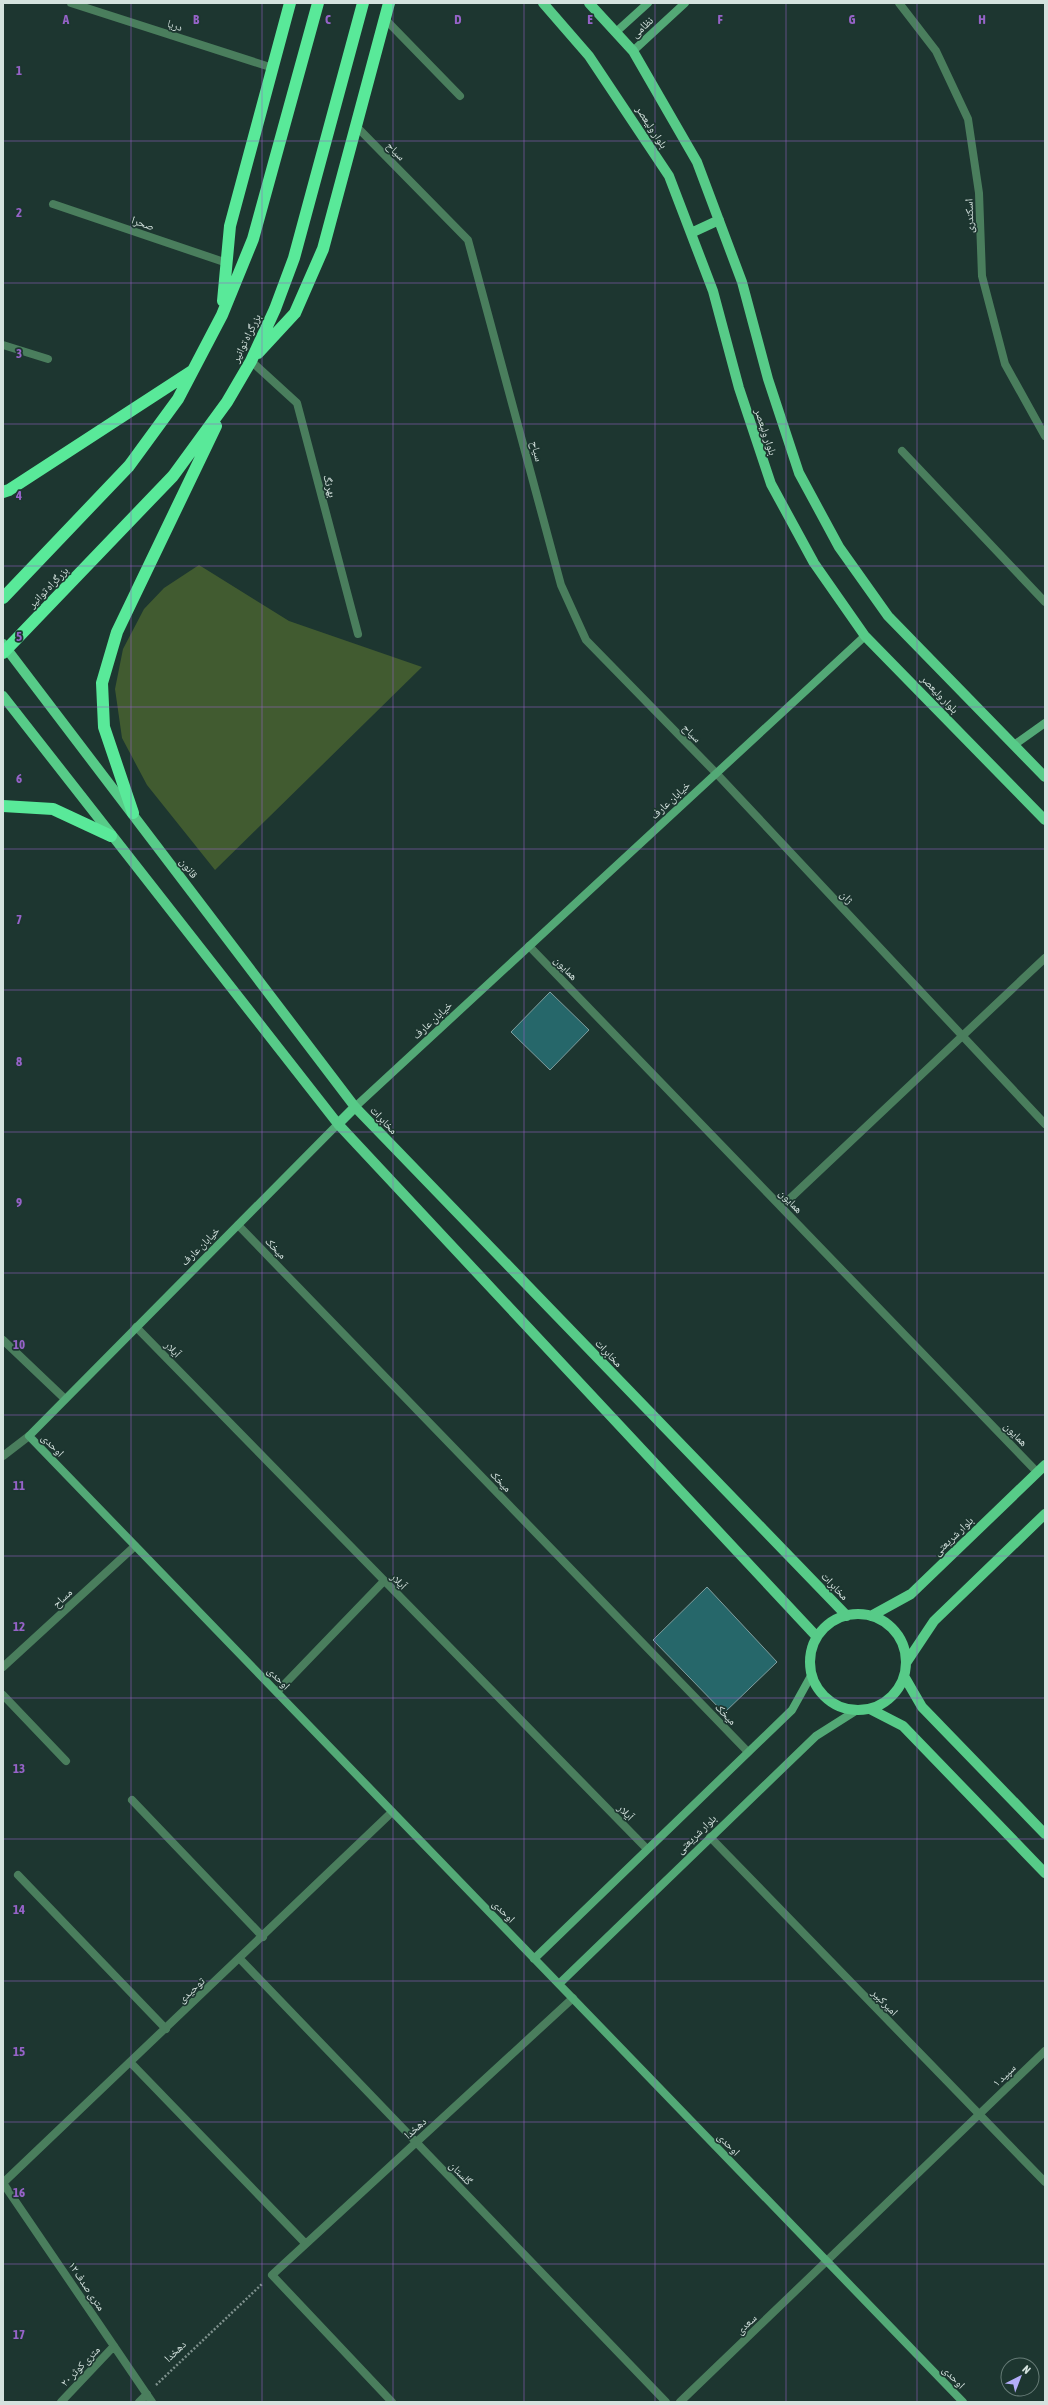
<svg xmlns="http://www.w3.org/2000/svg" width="1048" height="2405" font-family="'Asap Condensed','Noto Naskh Arabic',sans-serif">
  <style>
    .green { fill: #415b30 }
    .building { fill: #26676a; stroke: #809e9f }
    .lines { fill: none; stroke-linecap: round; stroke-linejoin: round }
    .path { stroke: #7e918d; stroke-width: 2.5; stroke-dasharray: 2 2; stroke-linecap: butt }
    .lane { stroke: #4a7e5d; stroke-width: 8 }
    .street { stroke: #4a7e5d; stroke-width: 8 }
    .secondary { stroke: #53a976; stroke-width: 8 }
    .primary { stroke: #57cb88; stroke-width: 10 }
    .highway { stroke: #59e999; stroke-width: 12 }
    .grid { fill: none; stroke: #9663c8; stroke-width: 1; stroke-opacity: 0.55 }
    .labels { text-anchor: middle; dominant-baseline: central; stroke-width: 3.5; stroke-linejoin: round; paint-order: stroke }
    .street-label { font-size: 11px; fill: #d4e2de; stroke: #1d3630 }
    .grid-label { font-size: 13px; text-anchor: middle; font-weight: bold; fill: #9663c8; stroke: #1d3630; stroke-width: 3.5; stroke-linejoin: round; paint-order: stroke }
  </style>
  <rect width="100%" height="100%" fill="#1d3630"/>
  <path class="green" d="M 199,565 L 289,621 L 422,667 L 215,870 L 147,785 L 122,738 L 115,689 L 123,649 L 144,609 L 164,588 Z"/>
  <path class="building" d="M 550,992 L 589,1030 L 550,1070 L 511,1032 Z
    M 707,1587 L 777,1662 L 724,1713 L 653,1640 Z"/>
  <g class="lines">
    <path class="path" d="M 156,2385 L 262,2284"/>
    <path class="lane" d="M 71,3 L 273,68
      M 53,204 L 227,263"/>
    <path class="street" d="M 899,3 L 936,51 L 968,119 L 979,193 L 982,276 L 1005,364 L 1045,436
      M 385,19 L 460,96
      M 356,126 L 468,240 L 561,585 L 586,640 L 716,773 L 1045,1124
      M 3,345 L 48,359
      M 251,361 L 297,403 L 358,634
      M 902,451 L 1045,602
      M 529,946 L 1037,1472
      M 781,1207 L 1045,958
      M 238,1225 L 748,1752
      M 136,1327 L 647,1849
      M 3,1340 L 65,1399
      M 3,1456 L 29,1436
      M 3,1667 L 135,1546
      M 277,1692 L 384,1581
      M 3,1695 L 66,1761
      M 132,1800 L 263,1937
      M 710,1837 L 1045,2182
      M 18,1875 L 166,2029
      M 240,1959 L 666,2402
      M 130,2062 L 305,2243
      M 3,2183 L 392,1812
      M 3,2183 L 152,2402
      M 61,2402 L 114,2346
      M 139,2402 L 147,2394
      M 392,2402 L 272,2275 L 573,1998
      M 680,2402 L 1045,2051"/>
    <path class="secondary" d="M 616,32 L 648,3
      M 633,51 L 685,3
      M 1014,745 L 1045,723
      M 355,1107 L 865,636
      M 338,1124 L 29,1436 L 963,2402
      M 534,1959 L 792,1710 L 812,1674
      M 559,1984 L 816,1736 L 857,1710"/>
    <path class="primary" d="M 543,3 L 589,56 L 669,176 L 713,291 L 739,388 L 771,484 L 814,563 L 865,636 L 1045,820
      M 589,3 L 633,51 L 697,162 L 742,282 L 768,379 L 799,473 L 839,547 L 888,616 L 1045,777
      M 691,233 L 719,220
      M 3,644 L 355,1107 L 847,1616
      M 3,696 L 338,1124 L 817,1637
      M 338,1124 L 355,1107
      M810 1662a48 48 0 1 1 96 0a48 48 0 1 1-96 0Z
      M 871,1616 L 911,1594 L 1045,1465
      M 906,1663 L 934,1621 L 1045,1514
      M 904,1676 L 922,1707 L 1045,1834
      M 870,1709 L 903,1726 L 1045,1873"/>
    <path class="highway" d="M 223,301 L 230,226 L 290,3
      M 258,353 L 295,313 L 323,249 L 389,3
      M 3,492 L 9,490 L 192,371
      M 3,598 L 129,466 L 178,399 L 222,315 L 253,239 L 318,3
      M 3,653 L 173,476 L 227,402 L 251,361 L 275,309 L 294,258 L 363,3
      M 3,806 L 53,809 L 111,836
      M 133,813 L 104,727 L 102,683 L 117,632 L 216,426"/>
  </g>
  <path class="grid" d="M 131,3 L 131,2402M 262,3 L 262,2402M 393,3 L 393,2402M 524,3 L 524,2402M 655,3 L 655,2402M 786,3 L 786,2402M 917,3 L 917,2402M 3,141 L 1045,141M 3,283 L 1045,283M 3,424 L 1045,424M 3,566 L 1045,566M 3,707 L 1045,707M 3,849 L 1045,849M 3,990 L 1045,990M 3,1132 L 1045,1132M 3,1273 L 1045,1273M 3,1415 L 1045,1415M 3,1556 L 1045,1556M 3,1698 L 1045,1698M 3,1839 L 1045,1839M 3,1981 L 1045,1981M 3,2122 L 1045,2122M 3,2264 L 1045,2264"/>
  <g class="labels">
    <g class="street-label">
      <text transform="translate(175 25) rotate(18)">دریا</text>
      <text transform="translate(642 27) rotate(-42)">نظامی</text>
      <text transform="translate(652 127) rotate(57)">بلوار ولیعصر</text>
      <text transform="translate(396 151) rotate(46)">سیاح</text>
      <text transform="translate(969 216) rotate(-92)">اسکندری</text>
      <text transform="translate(143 223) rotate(19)">صحرا</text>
      <text transform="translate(246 338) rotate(-64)">بزرگراه توانیر</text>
      <text transform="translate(766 432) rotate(72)">بلوار ولیعصر</text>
      <text transform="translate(537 451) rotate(75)">سیاح</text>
      <text transform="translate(330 486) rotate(75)">بهرنگ</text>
      <text transform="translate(48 587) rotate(-46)">بزرگراه توانیر</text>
      <text transform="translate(940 694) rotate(46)">بلوار ولیعصر</text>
      <text transform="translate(692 733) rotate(46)">سیاح</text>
      <text transform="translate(670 800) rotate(-43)">خیابان عارف</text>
      <text transform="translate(189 868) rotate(53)">قانون</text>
      <text transform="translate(847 897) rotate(47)">ژان</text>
      <text transform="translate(566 968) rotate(46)">همایون</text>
      <text transform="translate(432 1020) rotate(-43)">خیابان عارف</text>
      <text transform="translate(384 1120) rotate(46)">مخابرات</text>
      <text transform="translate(791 1201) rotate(46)">همایون</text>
      <text transform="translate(200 1246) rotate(-45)">خیابان عارف</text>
      <text transform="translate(276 1248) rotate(46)">میخک</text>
      <text transform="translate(173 1349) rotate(46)">آیلار</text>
      <text transform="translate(609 1353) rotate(46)">مخابرات</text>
      <text transform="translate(1016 1434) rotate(46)">همایون</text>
      <text transform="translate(53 1445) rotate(46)">اوحدی</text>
      <text transform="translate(501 1481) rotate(46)">میخک</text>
      <text transform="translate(953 1536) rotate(-44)">بلوار شریعتى</text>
      <text transform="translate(399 1581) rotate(46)">آیلار</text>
      <text transform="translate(835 1586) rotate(46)">مخابرات</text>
      <text transform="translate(62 1598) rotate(-43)">مساح</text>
      <text transform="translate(279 1678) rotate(46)">اوحدی</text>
      <text transform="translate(726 1714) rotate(46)">میخک</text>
      <text transform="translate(626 1812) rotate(46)">آیلار</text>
      <text transform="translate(696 1834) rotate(-44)">بلوار شریعتى</text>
      <text transform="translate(504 1911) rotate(46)">اوحدی</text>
      <text transform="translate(191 1990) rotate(-43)">توحیدی</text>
      <text transform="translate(885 2002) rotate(46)">امیرکبیر</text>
      <text transform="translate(1004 2075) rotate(-44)">سپید ۱</text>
      <text transform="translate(415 2128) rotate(-42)">دهخدا</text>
      <text transform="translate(729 2144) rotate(46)">اوحدی</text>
      <text transform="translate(461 2173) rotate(46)">گلستان</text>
      <text transform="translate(87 2286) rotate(56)">۱۲ متری صدف</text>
      <text transform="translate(746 2324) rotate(-44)">سعدی</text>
      <text transform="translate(175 2351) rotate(-44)">دهخدا</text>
      <text transform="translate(80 2366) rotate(-46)">۲۰ متری کوثر</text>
      <text transform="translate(954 2377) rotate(46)">اوحدی</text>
    </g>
  </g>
  <g class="grid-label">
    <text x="66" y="24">A</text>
    <text x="196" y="24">B</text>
    <text x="328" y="24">C</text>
    <text x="458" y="24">D</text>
    <text x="590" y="24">E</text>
    <text x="720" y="24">F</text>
    <text x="852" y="24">G</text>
    <text x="982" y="24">H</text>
    <text x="19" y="75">1</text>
    <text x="19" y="217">2</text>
    <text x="19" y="358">3</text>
    <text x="19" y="500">4</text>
    <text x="19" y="641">5</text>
    <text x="19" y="783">6</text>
    <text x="19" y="924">7</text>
    <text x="19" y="1066">8</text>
    <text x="19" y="1207">9</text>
    <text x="19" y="1349">10</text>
    <text x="19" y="1490">11</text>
    <text x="19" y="1631">12</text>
    <text x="19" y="1773">13</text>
    <text x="19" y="1914">14</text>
    <text x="19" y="2056">15</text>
    <text x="19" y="2197">16</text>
    <text x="19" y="2339">17</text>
  </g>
  <rect width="1048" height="2405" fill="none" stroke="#d4e2de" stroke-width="8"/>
  <g transform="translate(1020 2377) rotate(42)"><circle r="19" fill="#1d3630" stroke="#667b76"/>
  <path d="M0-3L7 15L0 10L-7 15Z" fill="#b3adf9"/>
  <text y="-6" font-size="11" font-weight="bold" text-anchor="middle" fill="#d4e2de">N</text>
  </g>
</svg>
